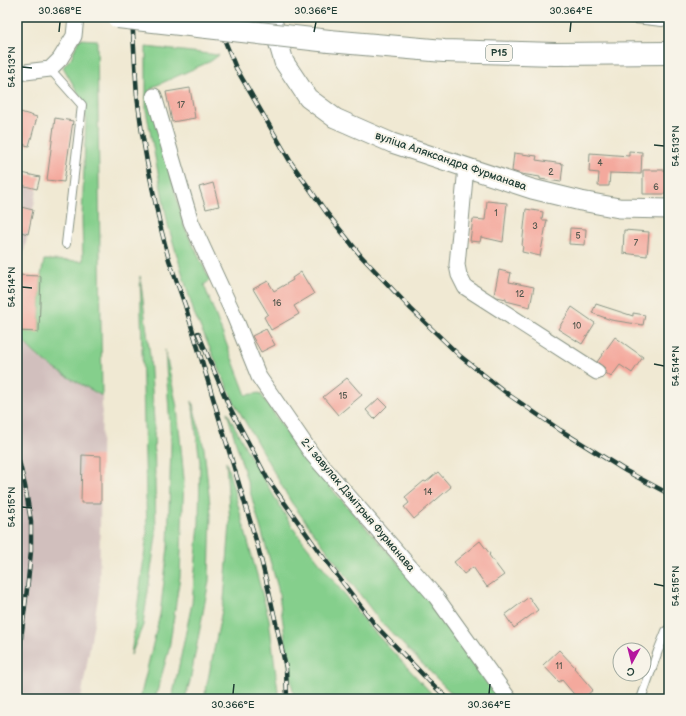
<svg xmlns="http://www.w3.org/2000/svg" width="686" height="716" font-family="'Balsamiq Sans',sans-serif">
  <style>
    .industrial { fill: #d1bfbd }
    .green { fill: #85cf8c; stroke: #528660 }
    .building { fill: #f4a99d }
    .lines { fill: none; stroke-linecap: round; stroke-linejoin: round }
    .service-casing { stroke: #889384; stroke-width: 10 }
    .minor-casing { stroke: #889384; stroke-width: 17 }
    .tertiary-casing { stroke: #889384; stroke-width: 21 }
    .primary-casing { stroke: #889384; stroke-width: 24 }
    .service { stroke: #fff; stroke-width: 8 }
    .minor { stroke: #fff; stroke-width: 15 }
    .tertiary { stroke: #fff; stroke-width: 19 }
    .primary { stroke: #fff; stroke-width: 22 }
    .rail-casing { stroke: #1f3d34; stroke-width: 4.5 }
    .rail { stroke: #f7f3e8; stroke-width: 3; stroke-dasharray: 9; stroke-linecap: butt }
    .primary-bridge-casing { stroke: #889384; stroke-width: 24; stroke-linecap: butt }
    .primary-bridge { stroke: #fff; stroke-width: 22 }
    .ticks { fill: none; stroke: #1f3d34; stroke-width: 1.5 }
    .labels { text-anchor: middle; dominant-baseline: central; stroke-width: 4; stroke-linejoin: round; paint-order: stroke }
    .number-label { font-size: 9px; fill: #54584e }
    .shield { fill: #f7f3e8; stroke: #60746a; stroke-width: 1 }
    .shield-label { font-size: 10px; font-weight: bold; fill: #1f3d34 }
    .street-label { font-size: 11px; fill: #1f3d34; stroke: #f7f3e8 }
    .neatline { fill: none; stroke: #1f3d34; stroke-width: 1.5 }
    .ticks-label { font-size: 10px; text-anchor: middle; fill: #1f3d34 }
  </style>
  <rect width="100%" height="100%" fill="#f7f3e8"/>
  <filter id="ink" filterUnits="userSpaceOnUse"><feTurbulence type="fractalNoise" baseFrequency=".025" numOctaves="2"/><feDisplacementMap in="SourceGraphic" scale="8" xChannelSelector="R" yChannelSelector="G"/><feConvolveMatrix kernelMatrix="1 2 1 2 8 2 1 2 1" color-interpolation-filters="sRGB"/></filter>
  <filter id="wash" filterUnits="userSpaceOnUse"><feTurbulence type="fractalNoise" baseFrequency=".012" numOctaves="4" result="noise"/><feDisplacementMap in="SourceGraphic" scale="16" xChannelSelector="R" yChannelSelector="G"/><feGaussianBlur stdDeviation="0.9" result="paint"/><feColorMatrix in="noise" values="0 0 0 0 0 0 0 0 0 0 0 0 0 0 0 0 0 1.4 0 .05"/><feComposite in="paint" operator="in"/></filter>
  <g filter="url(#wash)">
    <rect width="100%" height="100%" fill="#f0e9d3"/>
    <path class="industrial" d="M 17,172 L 40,177 L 17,284 Z
      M 17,336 L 45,362 L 102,396 L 99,592 L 81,699 L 17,699 Z"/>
    <path class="green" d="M 79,39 L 97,40 L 102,396 C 73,379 34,362 17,331 L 39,331 L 41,276 L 44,260 L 83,261 L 82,218 L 86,118 L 81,98 L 63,67 L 71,58 Z
      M 146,47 L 219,55 L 211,61 L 155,86 L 149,91 L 184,226 L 210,280 L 204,285 L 246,395 L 260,393 L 288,434 L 329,486 L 431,600 L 505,699 L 457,699 L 379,620 L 291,502 L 235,404 L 194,313 L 168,225 L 146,110 Z
      M 140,276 L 150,356 L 154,422 L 156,536 L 143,625 L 131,655 L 147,534 Z
      M 165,350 L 177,407 L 184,479 L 180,576 L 169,649 L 155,699 L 140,699 L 160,614 L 168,547 L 171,443 Z
      M 192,401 L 204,448 L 211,514 L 209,581 L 190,681 L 185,699 L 172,699 L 192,603 L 199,523 L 200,462 Z
      M 227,412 L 250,456 L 293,528 L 367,624 L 432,694 L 437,699 L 294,699 L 278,588 Z
      M 226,461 L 269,619 L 279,699 L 204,699 L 224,600 L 230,524 Z"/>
    <g id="blocks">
      <path class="building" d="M 190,88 L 195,118 L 172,122 L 166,92 Z
        M 17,111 L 37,117 L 29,146 L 17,143 Z
        M 55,118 L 73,121 L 64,182 L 47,180 Z
        M 629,151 L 642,152 L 641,174 L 610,173 L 609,186 L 598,186 L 599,173 L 589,172 L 590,153 L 629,156 Z
        M 514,153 L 537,156 L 536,160 L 563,164 L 561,182 L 540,179 L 540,177 L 521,174 L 512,171 Z
        M 643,170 L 669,170 L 669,194 L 643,194 Z
        M 17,172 L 40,177 L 37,189 L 17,184 Z
        M 213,183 L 219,206 L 206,209 L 199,187 Z
        M 487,201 L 507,203 L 503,242 L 481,237 L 480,242 L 470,241 L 473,219 L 485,220 Z
        M 17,206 L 33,210 L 28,234 L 17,231 Z
        M 526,209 L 543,212 L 542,220 L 547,220 L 540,256 L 522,252 L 523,246 L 522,246 Z
        M 570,228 L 586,229 L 585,245 L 569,244 Z
        M 624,230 L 649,232 L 647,256 L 623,253 Z
        M 499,270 L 511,273 L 509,282 L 534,287 L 530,307 L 506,301 L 506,299 L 497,297 L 494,295 Z
        M 301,272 L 314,294 L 294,306 L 299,314 L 271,330 L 264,317 L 268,314 L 253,289 L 268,281 L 274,291 L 293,280 L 292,278 Z
        M 17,275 L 41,276 L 39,332 L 17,331 Z
        M 596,304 L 633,316 L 633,313 L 645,315 L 643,325 L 611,320 L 592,313 Z
        M 572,307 L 595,323 L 582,344 L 558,329 Z
        M 266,329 L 275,345 L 261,352 L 252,336 Z
        M 615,337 L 643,357 L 632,373 L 620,365 L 611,377 L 606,373 L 605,368 L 597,362 Z
        M 347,378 L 362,395 L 338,415 L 323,397 Z
        M 379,398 L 387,406 L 374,419 L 366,410 Z
        M 82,455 L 101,456 L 101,503 L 81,503 Z
        M 438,472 L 451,487 L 414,519 L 404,507 L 409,503 L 405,497 L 424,481 L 426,482 Z
        M 480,541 L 490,554 L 489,555 L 504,575 L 487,587 L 473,567 L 464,574 L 454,562 Z
        M 529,597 L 538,610 L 514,628 L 505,615 Z
        M 559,650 L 575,667 L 574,668 L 593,690 L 582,699 L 578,699 L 562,680 L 559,682 L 543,665 Z"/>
    </g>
  </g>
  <g filter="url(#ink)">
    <use href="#blocks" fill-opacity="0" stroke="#889384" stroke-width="1"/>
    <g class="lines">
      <g class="service-casing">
        <path id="service" d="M 618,17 L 662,22
          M 50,69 L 82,105 L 66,244
          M 641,699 L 658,651 L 666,631 L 669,629"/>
      </g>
      <g class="minor-casing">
        <path id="minor" d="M 17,73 L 50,69 L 60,59 L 74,36 L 76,17
          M 154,96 L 191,222 L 233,313 L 259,377 L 312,454 L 436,597 L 509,699
          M 466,167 L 457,265 L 459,275 L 465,287 L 597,372"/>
      </g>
      <g class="tertiary-casing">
        <path id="tertiary" d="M 271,17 L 284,62 L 308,98 L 335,118 L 392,143 L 532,189 L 581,201 L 619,208 L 669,209"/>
      </g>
      <g class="primary-casing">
        <path id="primary" d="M 329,41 L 444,51 L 555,54 L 669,53"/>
      </g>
      <use href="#service" class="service"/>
      <use href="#minor" class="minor"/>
      <use href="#tertiary" class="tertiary"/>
      <use href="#primary" class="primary"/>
      <g class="rail-casing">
        <path id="rail" d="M 132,17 L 137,96 L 142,133 L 147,162 L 160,225 L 169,260 L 185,305 L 258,547 L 269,592 L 286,668 L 287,699
          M 215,17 L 236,68 L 290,161 L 326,212 L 361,256 L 411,309 L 460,356 L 509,395 L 560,430 L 626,471 L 669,494
          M 198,333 L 229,406 L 267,478 L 320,553 L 376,626 L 429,681 L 448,699
          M 17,455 L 20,465 L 25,486 L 31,521 L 31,551 L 28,581 L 17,672"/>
      </g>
      <use href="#rail" class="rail"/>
      <g class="primary-bridge-casing">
        <path id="primary-bridge" d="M 118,17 L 329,41"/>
      </g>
      <use href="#primary-bridge" class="primary-bridge"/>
    </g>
  </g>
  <path class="ticks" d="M 59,32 L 60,22M 314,32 L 316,22M 570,32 L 571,22M 22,67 L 32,68M 654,145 L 664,146M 22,287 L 32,288M 654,364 L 664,366M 22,507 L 32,508M 654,584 L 664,586M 233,694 L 234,684M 489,694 L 490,684"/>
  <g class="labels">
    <g class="number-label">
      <text x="181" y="105">17</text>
      <text x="600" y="163">4</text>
      <text x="551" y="172">2</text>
      <text x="656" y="187">6</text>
      <text x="496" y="213">1</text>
      <text x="535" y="226">3</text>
      <text x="578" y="236">5</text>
      <text x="636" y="243">7</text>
      <text x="520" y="294">12</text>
      <text x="277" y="303">16</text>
      <text x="577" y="326">10</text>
      <text x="343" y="396">15</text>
      <text x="428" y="492">14</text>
      <text x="559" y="666">11</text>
    </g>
    <rect class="shield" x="486" y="45" width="26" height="16" rx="3"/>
    <g class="shield-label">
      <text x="499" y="53">Р15</text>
    </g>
    <g class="street-label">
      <text transform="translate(451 161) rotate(19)">вуліца Аляксандра Фурманава</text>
      <text transform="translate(358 505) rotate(50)">2-і завулак Дзмітрыя Фурманава</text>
    </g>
  </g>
  <rect width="686" height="716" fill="none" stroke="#f7f3e8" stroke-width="44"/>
  <g transform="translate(632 662) rotate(187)"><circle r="19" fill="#f7f3e8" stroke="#a1aaa0"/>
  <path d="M0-3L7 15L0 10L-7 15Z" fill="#b5179e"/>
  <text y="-6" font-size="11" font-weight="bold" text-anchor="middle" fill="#1f3d34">С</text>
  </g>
  <rect x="22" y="22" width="642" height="672" class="neatline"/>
  <g class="ticks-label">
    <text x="60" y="14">30.368°E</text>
    <text x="316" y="14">30.366°E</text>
    <text x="571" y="14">30.364°E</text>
    <text transform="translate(11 67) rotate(-90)" y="4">54.513°N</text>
    <text transform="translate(675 146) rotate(-90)" y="4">54.513°N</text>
    <text transform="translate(11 287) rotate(-90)" y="4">54.514°N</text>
    <text transform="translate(675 366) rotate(-90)" y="4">54.514°N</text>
    <text transform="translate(11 507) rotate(-90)" y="4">54.515°N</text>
    <text transform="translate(675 586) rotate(-90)" y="4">54.515°N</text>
    <text x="233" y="708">30.366°E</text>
    <text x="489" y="708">30.364°E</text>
  </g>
</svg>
